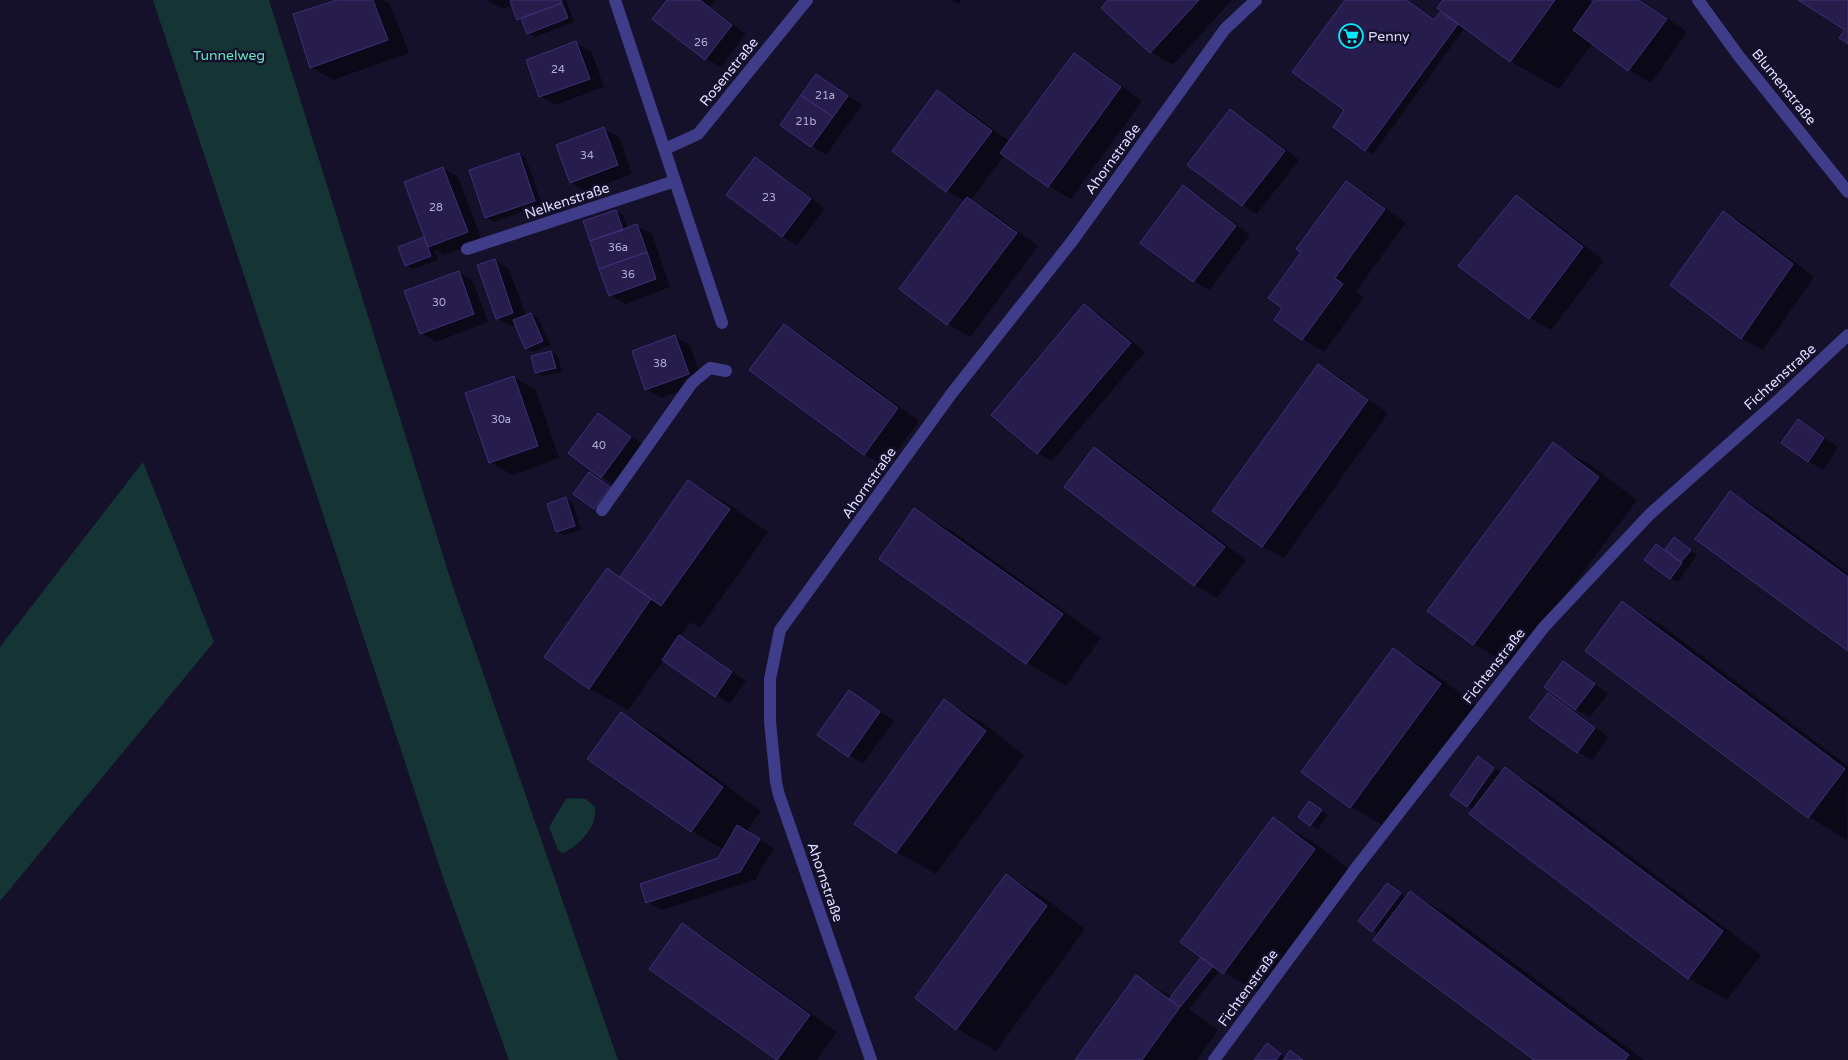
<svg xmlns="http://www.w3.org/2000/svg" width="1848" height="1060" font-family="'Varela Round',sans-serif">
  <style>
    .green { fill: #143534 }
    .shadow { fill: #0007 }
    .building { fill: #261d4c; stroke: #3d2f78 }
    .lines { fill: none; stroke-linecap: round; stroke-linejoin: round }
    .lane { stroke: #3f3d8a; stroke-width: 12 }
    .street { stroke: #3f3d8a; stroke-width: 12 }
    .labels { text-anchor: middle; dominant-baseline: central; stroke-width: 5; stroke-linejoin: round; paint-order: stroke }
    .number-label { font-size: 11px; fill: #b1acd2 }
    .poi-label { font-size: 14px; fill: #dfdcff; stroke: #15112b; text-anchor: start }
    .park-label { font-size: 14px; fill: #66e1c0; stroke: #15112b }
    .street-label { font-size: 14px; fill: #dfdcff; stroke: #15112b }
  </style>
  <rect width="100%" height="100%" fill="#15112b"/>
  <path class="green" d="M 153,0 L 269,0 L 451,581 L 618,1060 L 509,1060 L 443,877 Z
    M 143,462 L 214,642 L 0,901 L 0,647 Z
    M 573,798 L 586,799 L 595,807 C 597,827 581,844 563,853 L 558,850 L 549,827 L 566,799 Z"/>
  <path class="shadow" d="M 341,0 L 383,0 L 390,4 L 409,53 L 333,80 L 311,67 Z
    M 487,0 L 566,0 L 574,22 L 535,37 L 528,33 L 524,23 L 518,19 L 513,5 L 502,9 Z
    M 669,0 L 716,0 L 710,7 L 746,34 L 721,67 L 706,59 L 654,19 Z
    M 951,0 L 962,0 L 958,4 Z
    M 1110,0 L 1232,0 L 1173,65 L 1151,52 L 1103,8 Z
    M 1347,0 L 1406,0 L 1435,21 L 1447,17 L 1464,29 L 1373,154 L 1366,150 L 1346,110 Z
    M 1445,0 L 1588,0 L 1593,3 L 1595,0 L 1641,0 L 1687,32 L 1651,83 L 1629,70 L 1593,43 L 1559,89 L 1510,61 Z
    M 576,43 L 591,51 L 604,87 L 555,105 L 540,96 Z
    M 1074,54 L 1096,67 L 1142,101 L 1071,199 L 1049,186 L 1005,154 L 971,200 L 989,211 L 1038,246 L 970,337 L 948,324 L 900,289 L 965,201 L 947,191 L 893,151 L 937,91 L 959,104 L 1010,142 Z
    M 816,75 L 862,105 L 826,155 L 781,125 Z
    M 1230,110 L 1245,119 L 1299,160 L 1257,214 L 1243,205 L 1189,164 Z
    M 604,129 L 619,137 L 632,174 L 586,191 L 571,183 Z
    M 519,154 L 526,158 L 542,205 L 493,222 L 486,217 Z
    M 756,158 L 770,167 L 825,209 L 797,245 L 782,236 Z
    M 443,168 L 458,177 L 482,241 L 444,255 L 434,249 L 438,260 L 413,269 L 406,265 L 424,238 L 427,240 Z
    M 1346,182 L 1368,195 L 1406,223 L 1356,291 L 1364,298 L 1324,352 L 1303,339 L 1276,319 L 1284,308 L 1302,252 Z
    M 1183,187 L 1198,195 L 1250,235 L 1209,290 L 1194,281 L 1142,242 Z
    M 1516,197 L 1538,209 L 1604,261 L 1551,330 L 1530,318 Z
    M 616,211 L 623,215 L 628,229 L 637,226 L 652,234 L 670,287 L 625,304 L 610,295 Z
    M 1724,212 L 1746,225 L 1814,277 L 1763,350 L 1741,338 Z
    M 495,260 L 509,269 L 526,316 L 531,314 L 538,318 L 550,345 L 533,352 L 526,348 L 516,325 L 511,326 L 497,318 Z
    M 459,272 L 473,281 L 488,322 L 436,342 L 421,333 Z
    M 1085,306 L 1099,314 L 1145,352 L 1052,461 L 1038,453 Z
    M 784,325 L 806,338 L 919,421 L 886,466 L 864,454 Z
    M 675,337 L 690,345 L 703,383 L 661,398 L 646,389 Z
    M 551,352 L 558,356 L 562,372 L 543,376 L 536,372 Z
    M 1318,365 L 1340,378 L 1388,413 L 1284,558 L 1262,546 Z
    M 514,377 L 536,390 L 559,458 L 512,475 L 490,462 Z
    M 599,414 L 613,423 L 645,446 L 616,485 L 601,477 Z
    M 1798,421 L 1838,447 L 1823,470 L 1808,461 Z
    M 1553,444 L 1592,466 L 1637,500 L 1512,667 L 1474,644 L 1429,611 Z
    M 1095,449 L 1116,461 L 1246,560 L 1217,598 L 1195,585 L 1066,487 Z
    M 596,478 L 616,492 L 601,512 L 594,508 Z
    M 689,481 L 728,504 L 768,532 L 700,628 L 690,622 L 680,637 L 746,681 L 730,704 L 664,660 L 628,710 L 589,688 L 607,570 L 621,578 Z
    M 1731,493 L 1769,515 L 1848,573 L 1848,649 Z
    M 566,499 L 573,503 L 581,530 L 564,535 L 557,531 Z
    M 915,510 L 954,532 L 1101,638 L 1066,686 L 1027,663 L 880,559 Z
    M 1675,539 L 1697,555 L 1678,582 L 1671,578 L 1676,557 Z
    M 1622,603 L 1661,625 L 1848,766 L 1847,840 L 1809,817 L 1587,651 Z
    M 1393,650 L 1432,672 L 1479,707 L 1389,829 L 1351,807 Z
    M 1563,663 L 1578,671 L 1608,694 L 1590,717 L 1576,709 L 1545,686 Z
    M 849,692 L 894,721 L 863,764 L 849,755 Z
    M 1548,694 L 1562,703 L 1609,737 L 1592,760 L 1578,752 Z
    M 944,700 L 983,723 L 1024,755 L 936,874 L 897,852 Z
    M 621,714 L 660,736 L 761,811 L 746,832 L 774,848 L 755,880 L 662,910 L 647,902 L 719,859 L 724,850 L 692,831 L 588,759 Z
    M 1478,758 L 1502,773 L 1505,769 L 1544,791 L 1761,955 L 1727,1000 L 1688,978 L 1468,806 Z
    M 1316,807 L 1328,815 L 1318,829 L 1299,816 Z
    M 1273,819 L 1312,841 L 1353,872 L 1263,995 L 1220,970 L 1189,1009 L 1218,1030 L 1197,1060 L 1077,1060 L 1137,977 L 1172,997 L 1203,957 Z
    M 1007,876 L 1045,898 L 1085,929 L 996,1051 L 957,1029 L 917,998 Z
    M 1394,888 L 1406,897 L 1410,892 L 1449,915 L 1644,1060 L 1536,1060 L 1379,934 L 1359,921 Z
    M 682,925 L 710,941 L 837,1032 L 817,1060 L 778,1060 L 651,969 Z
    M 1274,1048 L 1286,1058 L 1290,1052 L 1305,1060 L 1255,1060 Z"/>
  <path class="building" d="M 337,0 L 373,0 L 388,40 L 310,68 L 293,14 Z
    M 512,0 L 561,0 L 562,3 L 517,20 L 510,1 Z
    M 667,0 L 700,0 L 732,25 L 705,60 L 652,19 Z
    M 1108,0 L 1199,0 L 1150,53 L 1101,8 Z
    M 1345,0 L 1406,0 L 1434,20 L 1440,12 L 1458,24 L 1365,151 L 1333,127 L 1344,110 L 1292,72 Z
    M 1443,0 L 1555,0 L 1510,62 L 1437,8 Z
    M 1594,0 L 1639,0 L 1667,19 L 1628,71 L 1573,30 Z
    M 1798,0 L 1848,0 L 1848,44 L 1839,38 L 1845,30 Z
    M 562,3 L 568,18 L 527,34 L 521,18 Z
    M 576,41 L 590,79 L 539,97 L 526,60 Z
    M 1074,53 L 1121,87 L 1048,187 L 1000,153 Z
    M 816,74 L 848,96 L 833,117 L 801,95 Z
    M 937,90 L 992,131 L 946,192 L 892,151 Z
    M 801,95 L 833,117 L 811,147 L 780,125 Z
    M 1230,109 L 1285,151 L 1242,206 L 1187,165 Z
    M 604,127 L 618,165 L 570,183 L 556,145 Z
    M 519,153 L 535,201 L 485,218 L 469,170 Z
    M 755,157 L 811,199 L 782,237 L 726,195 Z
    M 443,167 L 468,232 L 428,247 L 404,182 Z
    M 1346,181 L 1385,209 L 1335,278 L 1343,284 L 1302,340 L 1274,320 L 1282,308 L 1268,298 L 1301,252 L 1296,249 Z
    M 1183,185 L 1236,226 L 1193,282 L 1140,243 Z
    M 1516,195 L 1583,247 L 1529,319 L 1458,266 Z
    M 967,197 L 1017,233 L 947,325 L 899,289 Z
    M 616,210 L 623,230 L 590,241 L 583,221 Z
    M 1723,211 L 1793,264 L 1741,339 L 1670,285 Z
    M 637,224 L 647,252 L 599,269 L 590,241 Z
    M 424,237 L 431,256 L 405,266 L 398,247 Z
    M 647,252 L 656,279 L 609,296 L 599,269 Z
    M 495,259 L 513,313 L 496,319 L 477,265 Z
    M 459,271 L 474,314 L 420,334 L 404,291 Z
    M 1084,304 L 1131,343 L 1037,454 L 991,415 Z
    M 531,313 L 543,341 L 525,349 L 513,320 Z
    M 784,324 L 898,408 L 864,455 L 749,370 Z
    M 675,335 L 689,374 L 645,390 L 632,351 Z
    M 551,351 L 556,368 L 535,373 L 531,356 Z
    M 1318,364 L 1368,400 L 1262,547 L 1212,511 Z
    M 514,376 L 538,446 L 489,463 L 465,393 Z
    M 598,413 L 631,437 L 601,478 L 568,453 Z
    M 1798,419 L 1824,438 L 1808,462 L 1781,443 Z
    M 1553,442 L 1599,477 L 1473,645 L 1427,611 Z
    M 1094,447 L 1225,547 L 1194,586 L 1064,487 Z
    M 589,472 L 610,487 L 594,509 L 573,494 Z
    M 688,480 L 730,509 L 661,606 L 620,577 Z
    M 1730,491 L 1848,577 L 1848,651 L 1695,539 Z
    M 566,497 L 575,526 L 556,532 L 547,504 Z
    M 914,508 L 1063,614 L 1026,664 L 879,559 Z
    M 1674,537 L 1691,550 L 1681,562 L 1665,549 Z
    M 1656,544 L 1682,563 L 1670,579 L 1644,560 Z
    M 607,568 L 651,599 L 589,689 L 544,657 Z
    M 1622,601 L 1845,769 L 1808,818 L 1585,651 Z
    M 679,635 L 732,672 L 715,697 L 662,660 Z
    M 1393,648 L 1441,684 L 1350,808 L 1301,772 Z
    M 1563,661 L 1595,684 L 1575,710 L 1544,687 Z
    M 849,690 L 880,712 L 848,757 L 817,735 Z
    M 1548,693 L 1595,728 L 1577,753 L 1529,718 Z
    M 944,699 L 986,731 L 896,853 L 854,824 Z
    M 621,712 L 723,787 L 691,832 L 587,759 Z
    M 1478,756 L 1494,768 L 1467,807 L 1450,795 Z
    M 1505,767 L 1723,931 L 1688,979 L 1469,814 Z
    M 1309,801 L 1322,810 L 1310,826 L 1298,817 Z
    M 1273,817 L 1315,849 L 1223,974 L 1180,942 Z
    M 737,825 L 760,839 L 740,872 L 646,903 L 640,884 L 718,858 Z
    M 1006,874 L 1047,906 L 956,1030 L 915,998 Z
    M 1387,883 L 1401,893 L 1372,932 L 1358,921 Z
    M 1410,891 L 1629,1055 L 1625,1060 L 1534,1060 L 1373,940 Z
    M 682,923 L 810,1015 L 777,1060 L 649,969 Z
    M 1201,957 L 1213,966 L 1180,1007 L 1169,999 Z
    M 1136,975 L 1180,1007 L 1142,1060 L 1075,1060 Z
    M 1267,1043 L 1281,1054 L 1276,1060 L 1254,1060 Z
    M 1290,1050 L 1303,1060 L 1283,1060 Z"/>
  <g class="lines">
    <path class="lane" d="M 467,249 L 675,181
      M 602,510 L 692,383 L 710,368 L 726,371"/>
    <path class="street" d="M 615,0 L 722,323
      M 1698,0 L 1738,55 L 1848,192
      M 665,149 L 698,134 L 807,0
      M 871,1060 L 779,795 L 776,782 L 770,722 L 770,679 L 780,630 L 952,393 L 1073,240 L 1225,29 L 1256,0
      M 1214,1060 L 1356,868 L 1544,627 L 1650,514 L 1783,396 L 1848,335"/>
  </g>
  <defs>
    <g id="supermarket-ring" transform="scale(1.25)"><circle r="9.5" fill="#15112b" stroke="#08e9fe" stroke-width="1.5"/><path d="M-6-5.5h2.5l.6 2H6L4.5 2H-2.5L-4.4-4H-6ZM-1.5 3.2a1.3 1.3 0 1 0 .1 0ZM3 3.2a1.3 1.3 0 1 0 .1 0Z" fill="#08e9fe"/></g>
  </defs>
  <g fill-rule="evenodd">
    <use href="#supermarket-ring" x="1351" y="36"/>
  </g>
  <g class="labels">
    <g class="number-label">
      <text x="701" y="42">26</text>
      <text x="558" y="69">24</text>
      <text x="825" y="95">21a</text>
      <text x="806" y="121">21b</text>
      <text x="587" y="155">34</text>
      <text x="769" y="197">23</text>
      <text x="436" y="207">28</text>
      <text x="618" y="247">36a</text>
      <text x="628" y="274">36</text>
      <text x="439" y="302">30</text>
      <text x="660" y="363">38</text>
      <text x="501" y="419">30a</text>
      <text x="599" y="445">40</text>
    </g>
    <g class="poi-label">
      <text x="1368" y="36">Penny</text>
    </g>
    <g class="park-label">
      <text x="229" y="55">Tunnelweg</text>
    </g>
    <g class="street-label">
      <text transform="translate(729 72) rotate(-51)">Rosenstraße</text>
      <text transform="translate(1784 87) rotate(51)">Blumenstraße</text>
      <text transform="translate(1113 159) rotate(-54)">Ahornstraße</text>
      <text transform="translate(567 201) rotate(-18)">Nelkenstraße</text>
      <text transform="translate(1780 377) rotate(-42)">Fichtenstraße</text>
      <text transform="translate(869 483) rotate(-55)">Ahornstraße</text>
      <text transform="translate(1494 666) rotate(-52)">Fichtenstraße</text>
      <text transform="translate(825 882) rotate(71)">Ahornstraße</text>
      <text transform="translate(1248 988) rotate(-54)">Fichtenstraße</text>
    </g>
  </g>
</svg>
